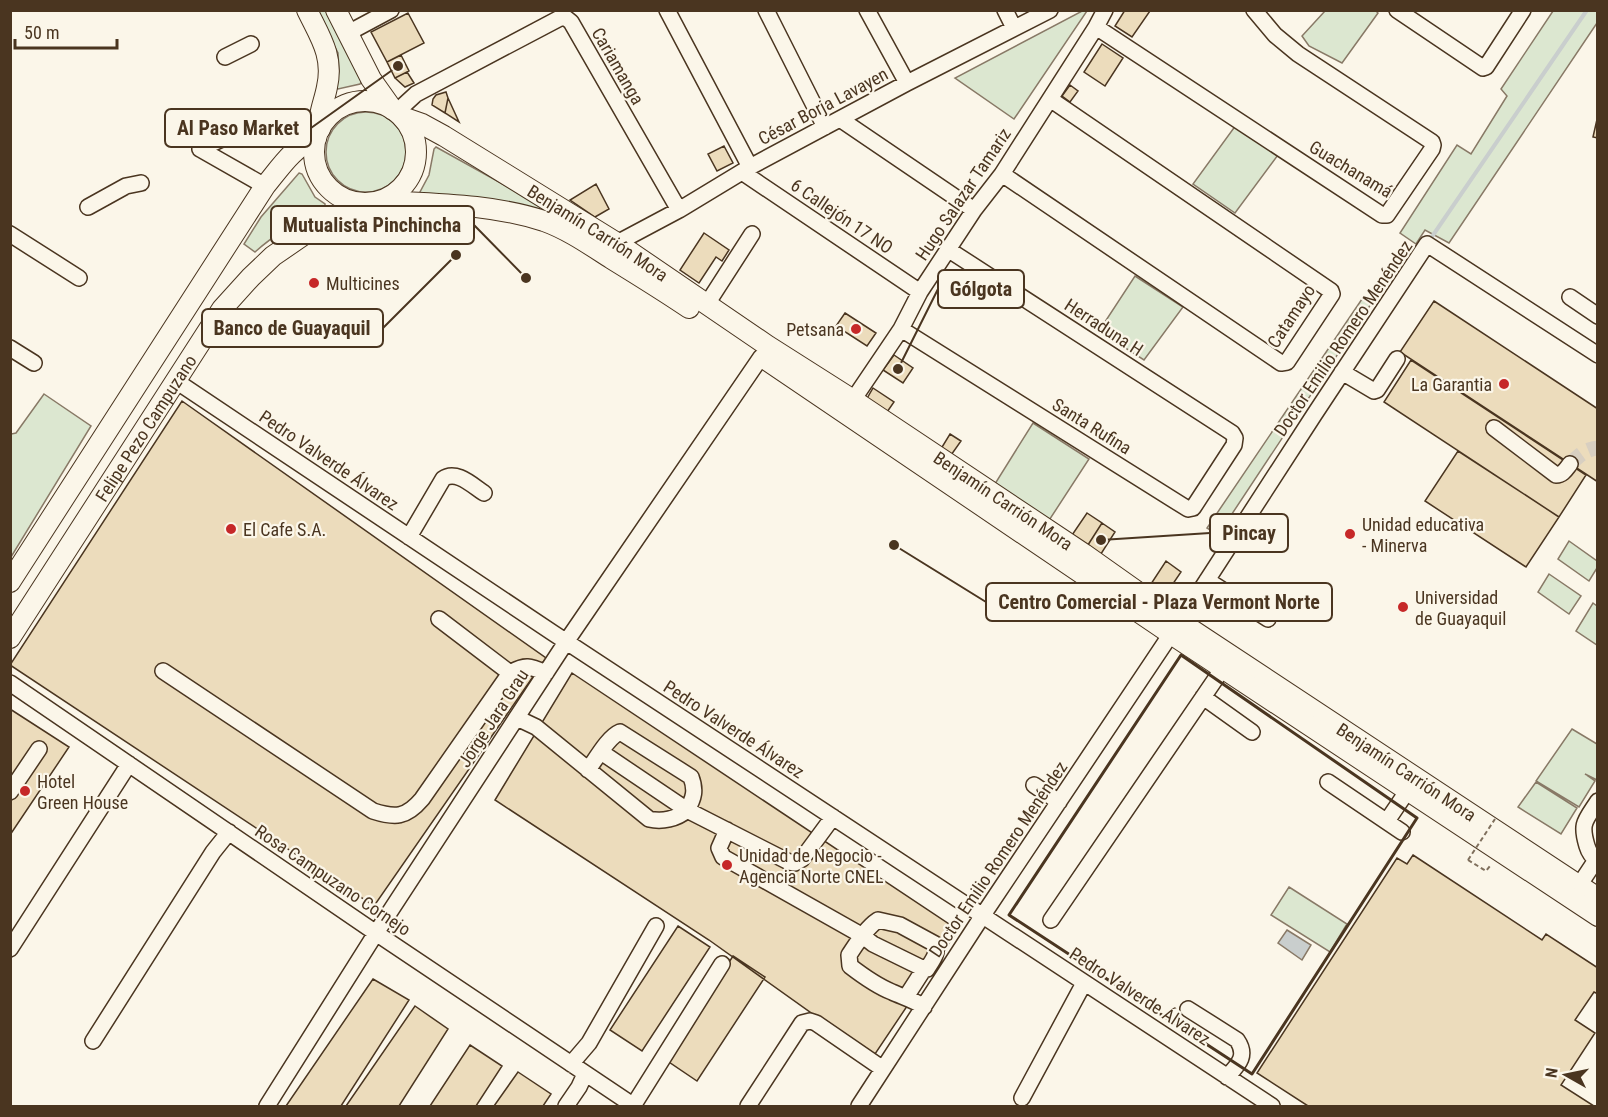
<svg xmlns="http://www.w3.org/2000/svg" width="1608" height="1117" font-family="'Roboto Condensed',sans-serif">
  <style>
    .green { fill: #dce7d0; stroke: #887966; stroke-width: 1.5 }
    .water { fill: #c9cecd; stroke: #887966; stroke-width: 1.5 }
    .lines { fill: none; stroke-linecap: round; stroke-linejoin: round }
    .stream { stroke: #c9cecd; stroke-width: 4 }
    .building { fill: #ecdcbc; stroke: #4a3520; stroke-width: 1.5 }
    .minor-tunnel { stroke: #d8cfc1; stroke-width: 15; stroke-dasharray: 15 8; stroke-linecap: butt }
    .minor-casing { stroke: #4a3520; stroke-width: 18 }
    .major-casing { stroke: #4a3520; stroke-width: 22 }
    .path { stroke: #7f6f5c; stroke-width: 2; stroke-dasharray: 4.5 3; stroke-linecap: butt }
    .minor { stroke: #fbf6e9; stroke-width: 15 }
    .major { stroke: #fbf6e9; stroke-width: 20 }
    .path-bridge { stroke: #7f6f5c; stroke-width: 2; stroke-dasharray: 4.5 3; stroke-linecap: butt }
    .wall { stroke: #4a3520; stroke-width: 3 }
    .poi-dot { fill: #c62828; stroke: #fbf6e9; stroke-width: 2 }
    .labels { text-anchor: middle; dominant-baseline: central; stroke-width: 4.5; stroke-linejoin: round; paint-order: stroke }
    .street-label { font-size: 18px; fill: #4a3520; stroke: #fbf6e9 }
    .poi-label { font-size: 18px; fill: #4a3520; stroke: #fbf6e9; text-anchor: start }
    .leader { fill: none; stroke: #4a3520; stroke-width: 2 }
    .callout-dot { fill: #4a3520; stroke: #fbf6e9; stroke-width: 2 }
    .callout { fill: #fbf6e9; stroke: #4a3520; stroke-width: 2 }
    .callout-label { font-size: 20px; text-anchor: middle; font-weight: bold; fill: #4a3520 }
  </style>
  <rect width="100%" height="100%" fill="#fbf6e9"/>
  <path class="green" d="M 1084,10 L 1087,11 L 1014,119 L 955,78 Z
    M 1375,10 L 1378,13 L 1342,63 L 1309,46 L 1302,36 L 1325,11 Z
    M 316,11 L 326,11 L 362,81 L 360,84 L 338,89 L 336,87 L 339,71 L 338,53 Z
    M 1553,11 L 1597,11 L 1597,23 L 1449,243 L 1425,230 L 1416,244 L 1400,233 L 1457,145 L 1471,154 L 1507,96 L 1501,89 Z
    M326 152a40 40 0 1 1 80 0a40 40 0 1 1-80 0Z
    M 1236,125 L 1278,155 L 1235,213 L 1193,184 Z
    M 436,147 L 542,206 L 542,210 L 422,195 L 420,192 L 429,175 L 434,149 Z
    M 299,173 L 302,174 L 315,197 L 325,204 L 325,208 C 299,220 276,233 255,252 L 244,244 L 261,217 Z
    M 1135,276 L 1183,307 L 1144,360 L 1099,331 Z
    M 1362,299 L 1371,304 L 1218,535 L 1207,528 Z
    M 44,394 L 91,426 L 11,557 L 11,434 L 16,433 Z
    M 1033,423 L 1089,459 L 1046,525 L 993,487 Z
    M 1569,541 L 1597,561 L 1597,568 L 1589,581 L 1558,559 Z
    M 1549,574 L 1581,596 L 1569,614 L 1538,592 Z
    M 1593,603 L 1597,606 L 1597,645 L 1576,631 Z
    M 1572,729 L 1597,744 L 1597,780 L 1585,774 L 1595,781 L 1579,807 L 1536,781 Z
    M 1536,782 L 1577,808 L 1561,834 L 1518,807 Z
    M 1289,887 L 1347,924 L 1330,952 L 1271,915 Z"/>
  <path class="water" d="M 1287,930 L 1311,945 L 1302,960 L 1278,943 Z"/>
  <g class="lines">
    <path class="stream" d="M 1429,241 L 1587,10"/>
  </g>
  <path class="building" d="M 1125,10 L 1150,11 L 1132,37 L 1115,26 Z
    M 408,13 L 424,43 L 387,62 L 371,32 Z
    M 1102,44 L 1123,58 L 1105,86 L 1084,72 Z
    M 401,55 L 409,71 L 395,78 L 387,62 Z
    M 407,72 L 414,83 L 405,87 L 395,78 Z
    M 1070,85 L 1078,91 L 1070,102 L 1062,96 Z
    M 446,92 L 448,98 L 445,113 L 432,105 L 433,99 L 436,95 Z
    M 448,98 L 459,122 L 445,113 Z
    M 1598,115 L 1598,138 L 1593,137 Z
    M 724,146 L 733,163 L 717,171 L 708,154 Z
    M 596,184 L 609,209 L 595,217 L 570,200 Z
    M 704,233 L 729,250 L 722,261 L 716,257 L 699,283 L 680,270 Z
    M 1434,301 L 1598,409 L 1598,482 L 1400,352 Z
    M 845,313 L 876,333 L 867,346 L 836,326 Z
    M 894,355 L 913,368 L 903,383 L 883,370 Z
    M 1411,360 L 1586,475 L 1559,517 L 1384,402 Z
    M 873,388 L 894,402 L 885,415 L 865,402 Z
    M 182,401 L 546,658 L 374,906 L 10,665 Z
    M 950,434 L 961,441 L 949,458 L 939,452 Z
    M 1458,451 L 1559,517 L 1526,567 L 1425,501 Z
    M 1087,513 L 1102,523 L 1086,548 L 1070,538 Z
    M 1102,523 L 1115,532 L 1099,557 L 1086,548 Z
    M 1166,561 L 1181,572 L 1162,600 L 1147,590 Z
    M 572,673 L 958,930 L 873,1057 L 709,940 L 495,800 Z
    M 10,709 L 69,747 L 10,835 Z
    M 1413,855 L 1542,940 L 1546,934 L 1598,968 L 1598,994 L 1594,992 L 1575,1020 L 1595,1033 L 1561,1085 L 1594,1106 L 1308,1106 L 1257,1073 L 1397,858 L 1407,864 Z
    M 678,926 L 710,947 L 642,1051 L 610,1030 Z
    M 733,956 L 765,977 L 697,1081 L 666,1060 Z
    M 373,979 L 409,1000 L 341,1106 L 286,1106 Z
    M 415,1006 L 448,1029 L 399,1106 L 346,1106 Z
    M 470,1045 L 502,1066 L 476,1106 L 430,1106 Z
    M 518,1072 L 551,1094 L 543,1106 L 494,1106 Z"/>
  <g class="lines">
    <path class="minor-tunnel" d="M 1570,464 C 1579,456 1585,449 1598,448"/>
    <g class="minor-casing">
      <path id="minor" d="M 667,10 L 750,167
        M 766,10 L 825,127
        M 867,10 L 907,83
        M 1005,10 L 1014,28
        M 1397,10 L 1483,68 L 1486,67 L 1523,10
        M 1096,27 L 1382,215 L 1387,215 L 1432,149 L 1433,145 L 1432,142 L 1298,54 L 1275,35 L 1254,10
        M 348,33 L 391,10
        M 225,57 L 251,44
        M 398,114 L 404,105 L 416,94 L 560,18 L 566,18 L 571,22 L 679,210
        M 840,119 L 974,210
        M 200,149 L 265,186
        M 200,149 L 257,123
        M 742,172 L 920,292
        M 1002,174 L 1281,363 L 1287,362 L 1332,294 L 1331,291 L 1050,99
        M 88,207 L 126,186 L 141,183
        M 10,234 L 79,278
        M 617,243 L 679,210 L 750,167 L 907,83 L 1050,10
        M 1570,297 L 1598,316
        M 707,304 L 752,234
        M 901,329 L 1188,509 L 1193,508 L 1234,445 L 1235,438 L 1232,433 L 949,250
        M 10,348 L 34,363
        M 1342,372 L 1374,391 L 1377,390 L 1397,359
        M 176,381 L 553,633 L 1272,1106
        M 853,400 L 901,329 L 920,292 L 974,210 L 1002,174 L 1096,27 L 1105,10
        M 1494,428 L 1556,475 C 1563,475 1566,469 1570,464
        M 409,537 L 443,479 C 456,469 473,486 484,493
        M 1207,580 L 1268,619
        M 439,619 L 510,673
        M 1180,622 L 1314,415 L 1427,244 L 1598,355
        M 163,671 L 373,811 C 395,818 406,818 422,799 L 510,673 C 525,664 530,666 546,673
        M 10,683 L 376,933 L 634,1106
        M 1203,697 L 1252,732
        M 517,718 L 536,727 L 649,819 C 662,822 677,819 687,810 L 789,862 L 795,863 L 802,859 L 833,817
        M 588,770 C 596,759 608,737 620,732 L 691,777 C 696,790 694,798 687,810 L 601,752
        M 1328,782 L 1402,832
        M 1034,785 L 1059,802
        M 10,792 L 39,749
        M 1598,801 C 1585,821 1580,823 1587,846 C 1589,853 1592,857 1598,862
        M 1387,821 L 1408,790
        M 727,830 L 719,848 L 723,857 L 863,936 L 873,944 L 924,969 L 927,969 C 932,961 939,953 935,944 L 900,925 L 878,920 C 866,928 857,943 849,955 L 850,966 C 863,976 877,986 892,992 C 903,997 914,1000 924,1007
        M 1580,884 L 1598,857
        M 1051,920 L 1223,668
        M 10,949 L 129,764
        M 906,997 L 924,969
        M 1188,1009 L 1237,1040 C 1248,1056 1238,1065 1227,1077
        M 93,1041 L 213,852 L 229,832
        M 571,1064 L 589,1043 L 656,926
        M 1022,1098 L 1084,983
        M 267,1106 L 376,933 L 566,642 L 761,357
        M 566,1106 L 579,1087 L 585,1074
        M 633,1106 L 722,964
        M 748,1106 L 802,1023 L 810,1021 L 816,1023 L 883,1069
        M 859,1106 L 983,915 L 1171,634"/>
    </g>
    <g class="major-casing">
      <g id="major">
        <path d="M 307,10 C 320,37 334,56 327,87 C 324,103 318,113 320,129"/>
        <path d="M 336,10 L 371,79 L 393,110"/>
        <circle cx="365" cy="152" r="51"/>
        <path id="s1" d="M 402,117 L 422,124 L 444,136 L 617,243 L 768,346 L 853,400 L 1084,554 L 1180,622 L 1598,898"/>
        <path d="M 382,201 C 437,204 492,204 544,221 C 569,230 590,245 612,259 C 638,275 664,291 689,308"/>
        <path d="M 768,361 L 1171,634 L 1598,916"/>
        <path d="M 10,582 L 265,186 C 280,168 293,147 316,138"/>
        <path id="s2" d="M 10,638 L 222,309 L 251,277 L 273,256 L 305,234 L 338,220 L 366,204"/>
      </g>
    </g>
    <path class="path" d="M 1468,860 L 1486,871 L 1490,866"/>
    <use href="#minor" class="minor"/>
    <use href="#major" class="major"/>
    <path class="path-bridge" d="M 1468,860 L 1495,819"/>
    <path class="wall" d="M 1181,655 L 1417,818 L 1252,1074 L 1009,915 Z"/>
  </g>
  <g class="poi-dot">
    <circle cx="314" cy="283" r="6"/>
    <circle cx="856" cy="329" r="6"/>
    <circle cx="1504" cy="384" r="6"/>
    <circle cx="231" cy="529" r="6"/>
    <circle cx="1350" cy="534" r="6"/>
    <circle cx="1403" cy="607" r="6"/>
    <circle cx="25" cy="791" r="6"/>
    <circle cx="727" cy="865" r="6"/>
  </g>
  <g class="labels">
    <g class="street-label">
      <text transform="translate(618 66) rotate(60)">Cariamanga</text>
      <text transform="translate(823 106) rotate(-28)">César Borja Lavayen</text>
      <text transform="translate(1351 169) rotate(31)">Guachanamá</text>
      <text transform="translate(963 194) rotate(-56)">Hugo Salazar Tamariz</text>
      <text transform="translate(842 216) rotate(34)">6 Callejón 17 NO</text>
      <text stroke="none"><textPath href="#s1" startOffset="228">Benjamín Carrión Mora</textPath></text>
      <text transform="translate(1291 316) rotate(-57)">Catamayo</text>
      <text transform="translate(1104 327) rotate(33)">Herraduna H</text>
      <text transform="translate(1343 338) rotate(-56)">Doctor Emilio Romero Menéndez</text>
      <text transform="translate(1092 426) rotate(32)">Santa Rufina</text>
      <text stroke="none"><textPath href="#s2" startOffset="250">Felipe Pezo Campuzano</textPath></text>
      <text transform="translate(329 460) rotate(34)">Pedro Valverde Álvarez</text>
      <text stroke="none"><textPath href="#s1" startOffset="714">Benjamín Carrión Mora</textPath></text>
      <text transform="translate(493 718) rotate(-57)">Jorge Jara Grau</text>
      <text transform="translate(734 729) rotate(33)">Pedro Valverde Álvarez</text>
      <text stroke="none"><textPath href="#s1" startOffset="1200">Benjamín Carrión Mora</textPath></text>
      <text transform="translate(998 859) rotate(-56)">Doctor Emilio Romero Menéndez</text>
      <text transform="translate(333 880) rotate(34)">Rosa Campuzano Cornejo</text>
      <text transform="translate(1140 996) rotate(33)">Pedro Valverde Álvarez</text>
    </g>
    <g class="poi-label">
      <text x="326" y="283">Multicines</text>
      <text x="844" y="329" text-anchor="end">Petsana</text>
      <text x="1492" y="384" text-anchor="end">La Garantia</text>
      <text x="1362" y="524">Unidad educativa<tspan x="1362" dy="21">- Minerva</tspan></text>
      <text x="243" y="529">El Cafe S.A.</text>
      <text x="1415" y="597">Universidad<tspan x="1415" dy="21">de Guayaquil</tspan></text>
      <text x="37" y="781">Hotel<tspan x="37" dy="21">Green House</tspan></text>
      <text x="739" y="855">Unidad de Negocio -<tspan x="739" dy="21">Agencia Norte CNEL</tspan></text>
    </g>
  </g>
  <path class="leader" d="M398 66L311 128M526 278L474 225M898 369L938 289M456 255L383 328M1101 540L1210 533M894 545L986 602"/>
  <g class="callout-dot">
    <circle cx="398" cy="66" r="6"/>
    <circle cx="526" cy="278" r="6"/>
    <circle cx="898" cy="369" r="6"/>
    <circle cx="456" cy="255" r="6"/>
    <circle cx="1101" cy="540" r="6"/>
    <circle cx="894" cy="545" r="6"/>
  </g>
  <g class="callout">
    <rect x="165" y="109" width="146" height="38" rx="6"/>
    <rect x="271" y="206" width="203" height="38" rx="6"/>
    <rect x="938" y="270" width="86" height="38" rx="6"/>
    <rect x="202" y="309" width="181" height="38" rx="6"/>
    <rect x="1210" y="514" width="78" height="38" rx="6"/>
    <rect x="986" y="583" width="346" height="38" rx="6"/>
  </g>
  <g class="callout-label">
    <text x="238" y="135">Al Paso Market</text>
    <text x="372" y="232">Mutualista Pinchincha</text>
    <text x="981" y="296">Gólgota</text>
    <text x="292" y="335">Banco de Guayaquil</text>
    <text x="1249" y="540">Pincay</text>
    <text x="1159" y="609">Centro Comercial - Plaza Vermont Norte</text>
  </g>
  <rect width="1608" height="1117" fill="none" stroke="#4a3520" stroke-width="24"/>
  <g transform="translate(1566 1075) rotate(279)" stroke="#fbf6e9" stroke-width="4.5" paint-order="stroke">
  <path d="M0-4.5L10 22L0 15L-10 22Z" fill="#4a3520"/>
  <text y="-9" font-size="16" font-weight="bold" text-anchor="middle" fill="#4a3520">N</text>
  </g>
  <path d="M15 39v9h102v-9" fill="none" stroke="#4a3520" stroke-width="3"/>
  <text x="24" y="39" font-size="18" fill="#4a3520" stroke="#fbf6e9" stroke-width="4.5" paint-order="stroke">50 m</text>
</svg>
